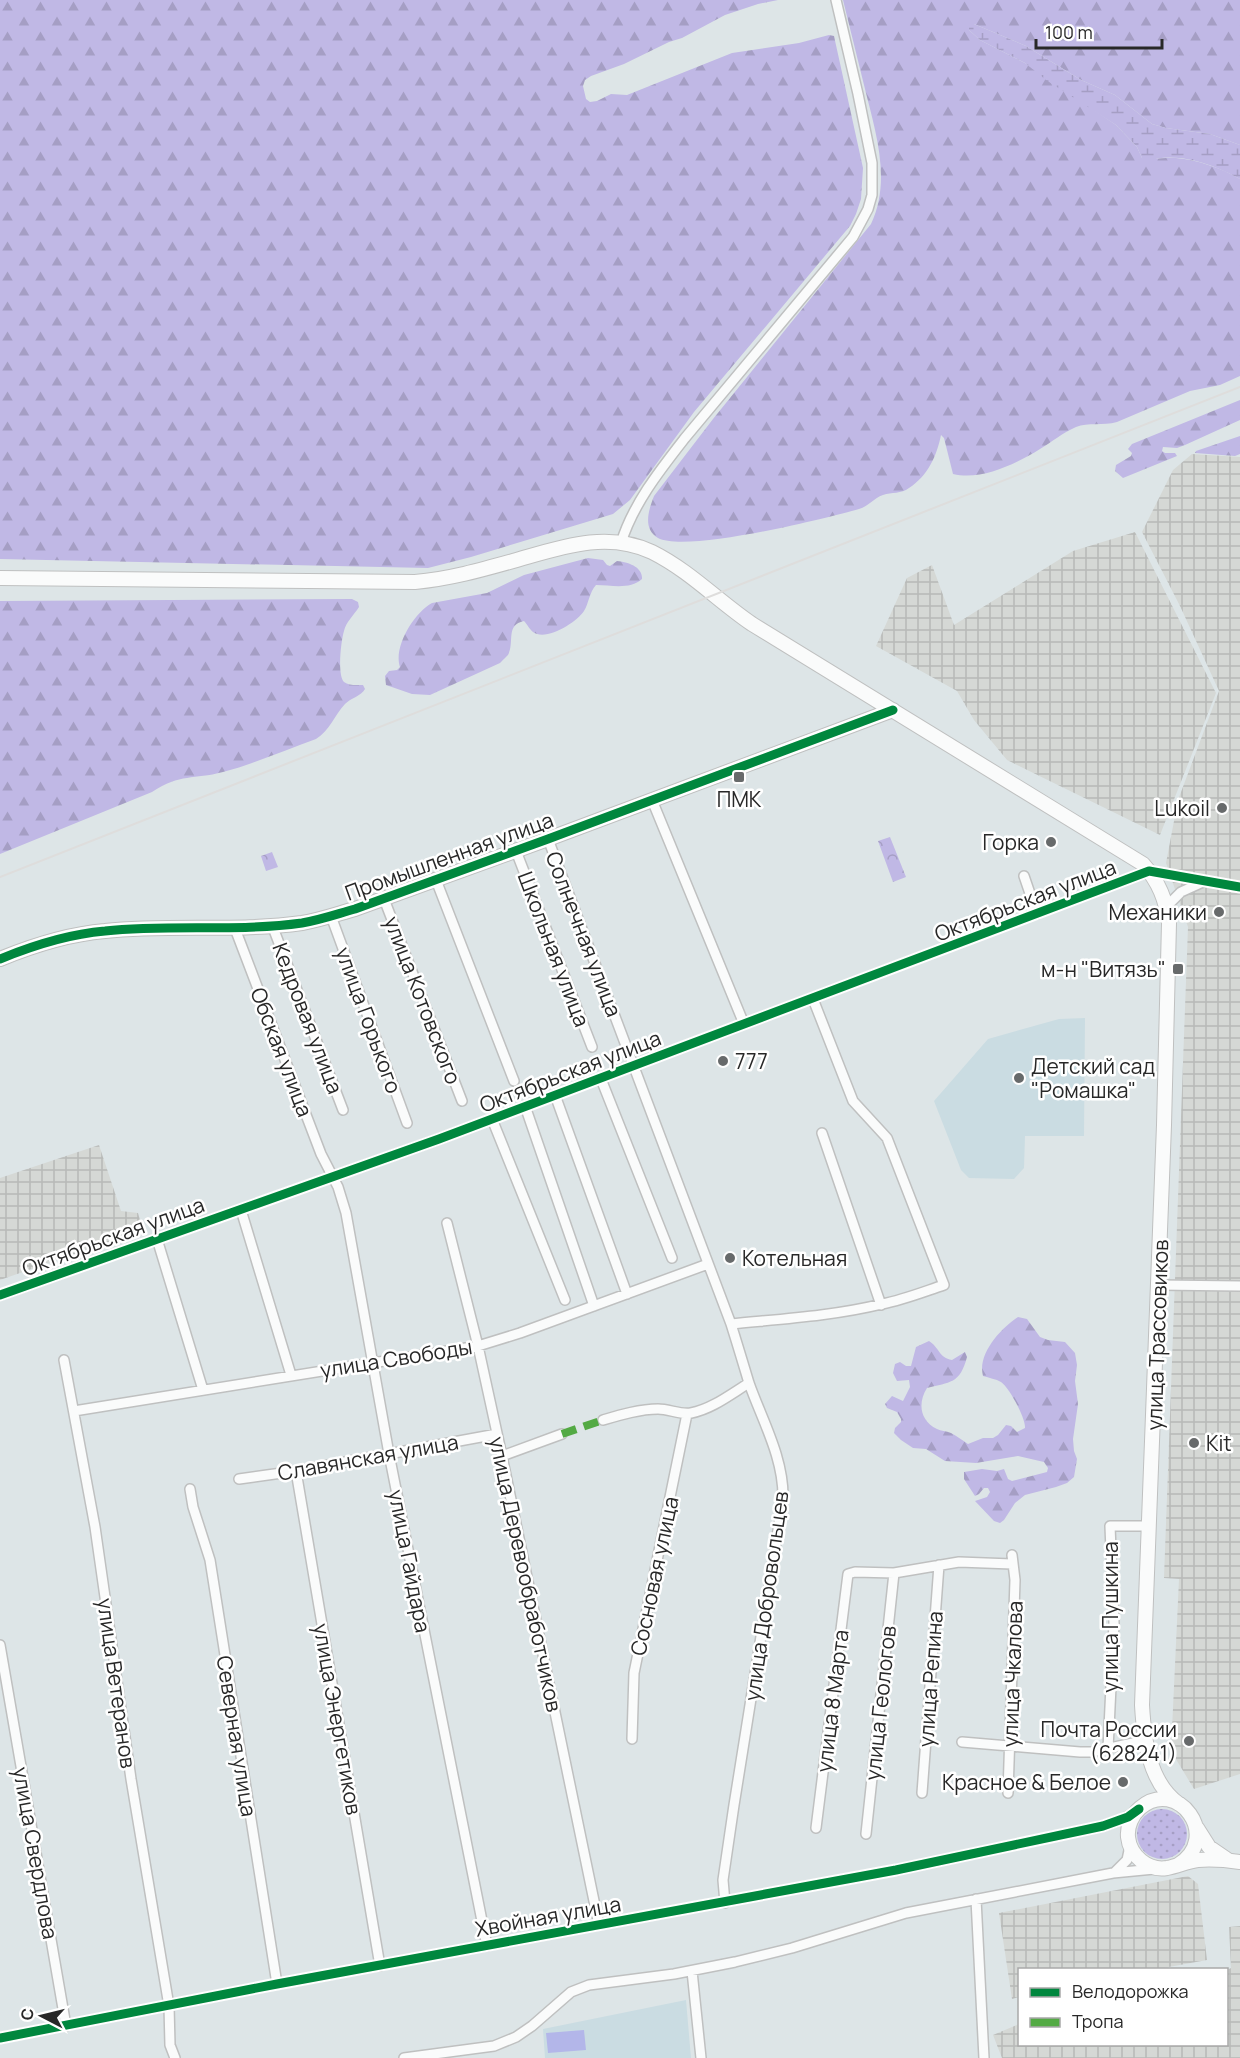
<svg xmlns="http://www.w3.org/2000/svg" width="1240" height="2058" font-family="Manrope,sans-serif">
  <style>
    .industrial { fill: url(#industrial-grid) }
    .education { fill: #cadce2 }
    .grass { fill: url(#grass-dots) }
    .forest { fill: url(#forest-firs) }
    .wetland { fill: url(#wetland-marsh) }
    .park { fill: url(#park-crowns) }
    .pitch { fill: #b3b6e9 }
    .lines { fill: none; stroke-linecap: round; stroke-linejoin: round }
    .street-casing { stroke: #bfc0c0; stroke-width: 12 }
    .secondary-casing { stroke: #bfc0c0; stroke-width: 16 }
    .street { stroke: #fafbfb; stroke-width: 9 }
    .secondary { stroke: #fafbfb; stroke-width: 14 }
    .rail { stroke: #dedddc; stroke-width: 2 }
    .quiet { stroke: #53aa44; stroke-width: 8; stroke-dasharray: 15 8; stroke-linecap: butt }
    .cycleway-casing { stroke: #fff; stroke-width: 13 }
    .cycleway { stroke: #00873e; stroke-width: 9 }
    .poi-dot { fill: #676a6b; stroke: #fff; stroke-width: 2 }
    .labels { text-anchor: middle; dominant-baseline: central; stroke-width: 5; stroke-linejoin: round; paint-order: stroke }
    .poi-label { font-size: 21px; fill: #282828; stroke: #fff; text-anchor: end }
    .street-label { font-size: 21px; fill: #282828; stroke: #fff }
  </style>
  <defs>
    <pattern id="industrial-grid" width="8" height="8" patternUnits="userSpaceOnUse" patternTransform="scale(1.5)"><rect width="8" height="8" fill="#d5d8d5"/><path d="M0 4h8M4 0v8" fill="none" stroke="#b7b9b7"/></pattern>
    <pattern id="grass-dots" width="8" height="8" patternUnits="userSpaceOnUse" patternTransform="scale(1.5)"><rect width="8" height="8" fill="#c0b8e5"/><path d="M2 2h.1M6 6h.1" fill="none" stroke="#a59ec4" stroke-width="1.8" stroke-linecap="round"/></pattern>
    <pattern id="forest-firs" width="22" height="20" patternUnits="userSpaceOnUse" patternTransform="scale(1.5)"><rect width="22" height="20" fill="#c0b8e5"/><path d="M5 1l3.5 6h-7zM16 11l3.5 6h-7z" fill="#a59ec4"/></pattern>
    <pattern id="wetland-marsh" width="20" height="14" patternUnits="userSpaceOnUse" patternTransform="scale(1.5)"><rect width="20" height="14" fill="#c0b8e5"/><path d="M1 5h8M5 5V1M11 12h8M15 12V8" fill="none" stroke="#a59ec4"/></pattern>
    <pattern id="park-crowns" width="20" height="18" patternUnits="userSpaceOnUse" patternTransform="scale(1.5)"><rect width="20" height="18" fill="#c0b8e5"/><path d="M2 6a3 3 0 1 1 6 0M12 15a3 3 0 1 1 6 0" fill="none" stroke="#a59ec4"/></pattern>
  </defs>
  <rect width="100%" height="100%" fill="#dde5e7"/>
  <path class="industrial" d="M 1192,454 L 1240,457 L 1240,1774 L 1194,1789 L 1171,1751 L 1179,1579 L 1164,1578 L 1188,927 L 1166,863 L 1178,800 L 1219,691 L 1180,606 L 1142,532 L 1173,470 Z
    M 1135,532 L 1216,693 L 1160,835 L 1007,760 L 974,720 L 957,691 L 876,646 L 907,578 L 932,565 L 954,625 L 1073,551 Z
    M 99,1145 L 121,1211 L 138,1213 L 143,1230 L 0,1280 L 0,1178 Z
    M 1188,1876 L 1198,1884 L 1207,1960 L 1158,1969 L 1020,1970 L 1019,1997 L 1012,1999 L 999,1913 Z
    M 1240,1926 L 1240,2058 L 1002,2058 L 993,2035 L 1019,2024 L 1020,2044 L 1226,2044 L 1227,1970 L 1231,1968 L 1229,1927 Z"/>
  <path class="education" d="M 1085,1018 L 1084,1136 L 1025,1136 L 1024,1168 L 1014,1179 L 969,1178 L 961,1170 L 934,1101 L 988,1039 L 1059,1019 Z
    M 686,2000 L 691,2058 L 545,2058 L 543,2029 Z"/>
  <path class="grass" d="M1137 1834a25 25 0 1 1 50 0a25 25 0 1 1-50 0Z"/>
  <path class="forest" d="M 0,0 L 778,0 L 758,4 L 725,15 L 682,38 L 669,42 L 624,64 L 591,76 L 585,80 L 583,86 L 586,99 L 590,102 L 597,101 L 611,94 L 627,95 L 732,53 L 799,43 L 829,35 L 834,36 L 863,168 L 861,199 L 856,214 L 850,226 L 694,412 L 630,500 L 613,514 L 471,557 L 428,568 L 0,559 Z
    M 843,0 L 1240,0 L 1240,145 L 1210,134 L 1166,128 L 1152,124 L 1115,95 L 1081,80 L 1026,46 L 974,24 L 969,25 L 969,30 L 980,40 L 1025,63 L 1116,125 L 1137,147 L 1142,158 C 1154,160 1165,157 1176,158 C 1198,160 1221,168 1240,179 L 1240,376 L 1220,385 L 1190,391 L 1117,422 C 1103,426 1088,422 1076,427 C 1062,433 1052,442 1040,449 C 1016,464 981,481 953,474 L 944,438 L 941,435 C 937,455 928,476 909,488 C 901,494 892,492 883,495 C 874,498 869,506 859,509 C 824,519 686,553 658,538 C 642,529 649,509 654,496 L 713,419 L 871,224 C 892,180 875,130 864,85 C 857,57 850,28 843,0 Z
    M 1240,400 L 1240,420 L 1185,445 L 1177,448 L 1163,447 L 1162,451 L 1165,453 L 1175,453 L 1177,456 L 1123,478 L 1115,471 L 1116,465 L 1131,456 L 1132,453 L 1128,449 L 1132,444 Z
    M 1240,436 L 1240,454 L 1235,456 L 1195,453 L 1196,451 Z
    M 588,558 L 603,560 L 607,565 L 610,566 L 617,561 C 628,562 643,567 642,579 C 630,590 611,585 596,585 C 589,593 589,603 584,611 C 577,622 546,642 533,632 C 530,630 527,624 524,621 C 505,625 515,642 508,655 C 507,656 501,662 500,663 L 430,695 L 412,694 L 386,685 L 385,676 L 389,671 L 397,670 L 400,667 C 393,647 414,613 432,603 L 487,593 L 524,575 Z
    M 352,599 L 358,602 L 359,607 C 354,615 346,622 344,631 C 341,641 337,675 344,682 C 349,686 357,685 363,685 L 365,689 C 361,696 351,698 345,704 C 334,716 330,730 316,739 C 285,750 254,764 223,772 C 193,780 181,773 152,792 L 0,854 L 0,601 Z
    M 1018,1317 L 1027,1319 L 1040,1337 L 1048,1340 L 1065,1342 L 1075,1353 L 1077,1365 L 1075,1381 L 1078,1404 L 1073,1439 L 1074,1451 L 1077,1459 L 1074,1477 L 1067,1483 L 1056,1487 L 1025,1495 L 1015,1503 L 1004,1520 L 1000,1523 L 994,1521 L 975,1501 L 987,1497 L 990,1492 L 988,1488 L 984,1488 L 979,1494 L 975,1496 L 964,1479 L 964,1472 L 982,1469 L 997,1471 L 1004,1469 L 1008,1479 L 1012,1481 L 1047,1472 L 1048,1468 L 1044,1462 L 1018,1456 L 976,1463 L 945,1461 L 926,1449 L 913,1448 L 901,1440 L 894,1433 L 895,1428 L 901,1422 L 901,1419 L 897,1412 L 887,1408 L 885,1404 L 892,1396 L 903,1401 L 910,1387 L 909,1380 L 897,1381 L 893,1373 L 895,1364 L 900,1362 L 906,1366 L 911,1366 L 916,1347 L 929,1341 C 939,1347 939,1358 952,1360 L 965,1352 L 967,1357 C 960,1384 950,1382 927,1388 C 918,1402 919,1420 937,1429 C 941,1431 946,1431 951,1433 C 957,1436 962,1440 968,1444 L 983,1438 L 993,1438 L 998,1435 L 1006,1425 L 1011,1426 L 1017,1432 L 1025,1428 C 1026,1419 1009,1387 1001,1382 C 996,1379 989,1378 983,1376 C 977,1354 1001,1328 1018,1317 Z"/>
  <path class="wetland" d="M 969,24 L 974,24 L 1026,46 L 1081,80 L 1115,95 L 1152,124 L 1166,128 L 1210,134 L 1240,145 L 1240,179 C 1214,165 1175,150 1146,162 L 1142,158 L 1137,147 L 1116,125 L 1046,80 L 1025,63 L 980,40 L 969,30 Z"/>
  <path class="park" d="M 890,837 L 906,877 L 893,882 L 878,841 Z
    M 272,852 L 278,867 L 266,871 L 261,856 Z"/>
  <path class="pitch" d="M 584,2030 L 586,2050 L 548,2053 L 546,2033 Z"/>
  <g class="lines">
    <g class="street-casing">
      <path id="street" d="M 621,543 C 633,504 660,470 685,438 L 853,237 L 868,209 L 872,195 L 872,163 L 858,94 L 836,0
        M 652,800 L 744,1024
        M 548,839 L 731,1324 C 737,1343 743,1363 749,1383 C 762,1420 784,1458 783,1499 L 734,1805 L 723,1880 L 725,1903
        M 516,851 L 592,1047
        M 1024,876 L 1037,914
        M 436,880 L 514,1081
        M 384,899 L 462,1101
        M 1167,906 L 1181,892 L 1203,882
        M 331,916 L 407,1123
        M 272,925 L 343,1110
        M 234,926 L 321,1154 L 338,1187 L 346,1213 L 389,1454 L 487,1946
        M 601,1079 L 672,1258
        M 555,1095 L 627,1294
        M 525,1106 L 594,1306
        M 492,1119 L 565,1300
        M 822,1133 L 881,1305
        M 241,1210 L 291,1375
        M 447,1223 L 478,1346 L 502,1456 L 599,1925
        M 157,1239 L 203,1390
        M 1158,1285 L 1240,1286
        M 0,1295 L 439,1139 L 1149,871 L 1240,887
        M 731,1324 C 781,1319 833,1316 882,1304 C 903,1300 923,1292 944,1285 L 887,1138 L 853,1101 L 813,999
        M 64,1360 L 95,1527 L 131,1779 L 169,2006 L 170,2045 L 175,2058
        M 74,1411 L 478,1346 L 520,1333 L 708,1264
        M 603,1420 C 620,1415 640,1409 658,1409 C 669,1409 681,1415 691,1413 C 712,1409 731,1394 749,1383
        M 502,1456 L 562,1434
        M 296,1471 L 380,1966
        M 239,1479 L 296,1471 L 497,1434
        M 190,1489 L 193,1507 L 210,1560 L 277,1984
        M 0,1645 L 66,2026
        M 632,1739 L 634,1673 L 687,1414
        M 962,1742 L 1080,1752 L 1091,1752 L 1147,1740
        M 1108,1749 L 1114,1623 L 1110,1526 L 1150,1526
        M 922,1793 L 939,1565
        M 1008,1793 L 1015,1580 L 1012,1555
        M 816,1828 L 848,1574 L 855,1572 L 894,1573 L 959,1562 L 1012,1564
        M 866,1834 L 894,1573
        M 1115,1872 L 1127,1860 L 1130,1846
        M 976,1899 L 984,2058
        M 692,1971 L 701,2058
        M 0,2038 L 277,1984 L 896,1870 L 1103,1826 L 1123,1819 L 1135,1812
        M 404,2058 L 494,2046 L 516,2037 L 532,2026 L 571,1992 L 589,1985 L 674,1974 L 735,1962 L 792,1948 L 906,1913 L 1113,1873 L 1154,1869"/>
    </g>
    <g class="secondary-casing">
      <path id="secondary" d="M 0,578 L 415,582 C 449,579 481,570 513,561 C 559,548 606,530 652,552 C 690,571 718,601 752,624 L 1143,864 C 1159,882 1166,900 1169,923 L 1164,1125 L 1142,1705 C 1144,1740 1149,1783 1179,1804
        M 0,959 C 34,945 69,934 105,931 C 171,924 237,932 302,923 C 320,920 337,914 355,909 L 548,839 L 893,710
        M 1197,1828 L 1209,1847 L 1228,1860
        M 1178,1865 C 1223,1837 1177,1776 1140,1808 C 1132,1815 1127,1826 1128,1837 C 1130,1856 1148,1871 1167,1868 C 1178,1866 1188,1861 1198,1860 C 1212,1859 1226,1860 1240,1862"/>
    </g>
    <use href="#street" class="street"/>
    <use href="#secondary" class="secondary"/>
    <path class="rail" d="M 0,877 L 1240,387"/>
    <path class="quiet" d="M 562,1434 L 603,1420"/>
    <g class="cycleway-casing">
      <path id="cycleway" d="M 0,959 C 34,945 69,934 105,931 C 171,924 237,932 302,923 C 320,920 337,914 355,909 L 548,839 L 893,710
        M 0,1295 L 439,1139 L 1149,871 L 1240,887
        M 0,2038 L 277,1984 L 896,1870 L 1103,1826 L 1128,1817 L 1139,1809"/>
    </g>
    <use href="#cycleway" class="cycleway"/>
  </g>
  <g class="poi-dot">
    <rect x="733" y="771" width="12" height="12" rx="3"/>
    <circle cx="1222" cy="808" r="6"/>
    <circle cx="1051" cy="842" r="6"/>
    <circle cx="1219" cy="912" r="6"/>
    <rect x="1172" y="963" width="12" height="12" rx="3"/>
    <circle cx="723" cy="1061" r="6"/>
    <circle cx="1019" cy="1078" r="6"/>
    <circle cx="730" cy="1258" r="6"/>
    <circle cx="1194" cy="1443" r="6"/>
    <circle cx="1189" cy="1741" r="6"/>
    <circle cx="1123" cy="1782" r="6"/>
  </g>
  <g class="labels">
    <g class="poi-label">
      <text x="739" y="799" text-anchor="middle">ПМК</text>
      <text x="1210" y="808">Lukoil</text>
      <text x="1039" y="842">Горка</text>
      <text x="1207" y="912">Механики</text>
      <text x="1166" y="969">м-н "Витязь"</text>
      <text x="735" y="1061" text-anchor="start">777</text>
      <text x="1031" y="1066" text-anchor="start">Детский сад<tspan x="1031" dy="24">"Ромашка"</tspan></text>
      <text x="742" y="1258" text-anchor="start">Котельная</text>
      <text x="1206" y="1443" text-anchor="start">Kit</text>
      <text x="1177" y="1729">Почта России<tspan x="1177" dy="24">(628241)</tspan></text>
      <text x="1111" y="1782">Красное &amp; Белое</text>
    </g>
    <g class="street-label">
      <text transform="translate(449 856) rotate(-20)">Промышленная улица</text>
      <text transform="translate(1025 900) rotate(-21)">Октябрьская улица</text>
      <text transform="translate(584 934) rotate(69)">Солнечная улица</text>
      <text transform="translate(554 949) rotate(69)">Школьная улица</text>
      <text transform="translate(423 1000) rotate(69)">улица Котовского</text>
      <text transform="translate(308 1018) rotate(69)">Кедровая улица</text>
      <text transform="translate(369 1020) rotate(70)">улица Горького</text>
      <text transform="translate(282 1052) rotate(69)">Обская улица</text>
      <text transform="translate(570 1071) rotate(-21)">Октябрьская улица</text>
      <text transform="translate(113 1236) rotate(-20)">Октябрьская улица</text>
      <text transform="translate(1157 1335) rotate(-88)">улица Трассовиков</text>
      <text transform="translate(396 1358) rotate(-9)">улица Свободы</text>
      <text transform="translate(368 1457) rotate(-10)">Славянская улица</text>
      <text transform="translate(410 1561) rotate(79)">улица Гайдара</text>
      <text transform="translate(526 1574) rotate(78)">улица Деревообработчиков</text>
      <text transform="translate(654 1576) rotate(-78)">Сосновая улица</text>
      <text transform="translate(766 1596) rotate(-82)">улица Добровольцев</text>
      <text transform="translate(1110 1617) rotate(-90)">улица Пушкина</text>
      <text transform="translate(1012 1674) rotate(-88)">улица Чкалова</text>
      <text transform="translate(930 1679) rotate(-86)">улица Репина</text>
      <text transform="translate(117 1683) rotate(82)">улица Ветеранов</text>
      <text transform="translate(832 1701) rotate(-83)">улица 8 Марта</text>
      <text transform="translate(880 1703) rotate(-84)">улица Геологов</text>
      <text transform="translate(338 1719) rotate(80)">улица Энергетиков</text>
      <text transform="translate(237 1736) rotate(81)">Северная улица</text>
      <text transform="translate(36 1853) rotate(80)">улица Свердлова</text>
      <text transform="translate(548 1916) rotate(-10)">Хвойная улица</text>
    </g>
  </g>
  <rect x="1018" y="1968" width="210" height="78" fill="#ffffff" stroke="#a9a9a9" stroke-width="1.5"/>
  <rect x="1030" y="1988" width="30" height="9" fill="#00873e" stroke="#a9a9a9" stroke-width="1.5"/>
  <text x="1072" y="1998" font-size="18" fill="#282828">Велодорожка</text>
  <rect x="1030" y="2018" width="30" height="9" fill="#53aa44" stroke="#a9a9a9" stroke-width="1.5"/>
  <text x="1072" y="2028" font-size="18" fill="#282828">Тропа</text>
  <g transform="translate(42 2016) rotate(277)" stroke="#ffffff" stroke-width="4.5" paint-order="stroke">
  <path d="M0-4.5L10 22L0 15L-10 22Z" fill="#282828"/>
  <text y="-9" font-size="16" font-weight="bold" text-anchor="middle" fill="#282828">С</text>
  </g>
  <path d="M1036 39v9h126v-9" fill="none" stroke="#282828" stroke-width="3"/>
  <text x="1045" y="39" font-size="18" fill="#282828" stroke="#ffffff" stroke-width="4.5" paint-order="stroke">100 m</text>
</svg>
